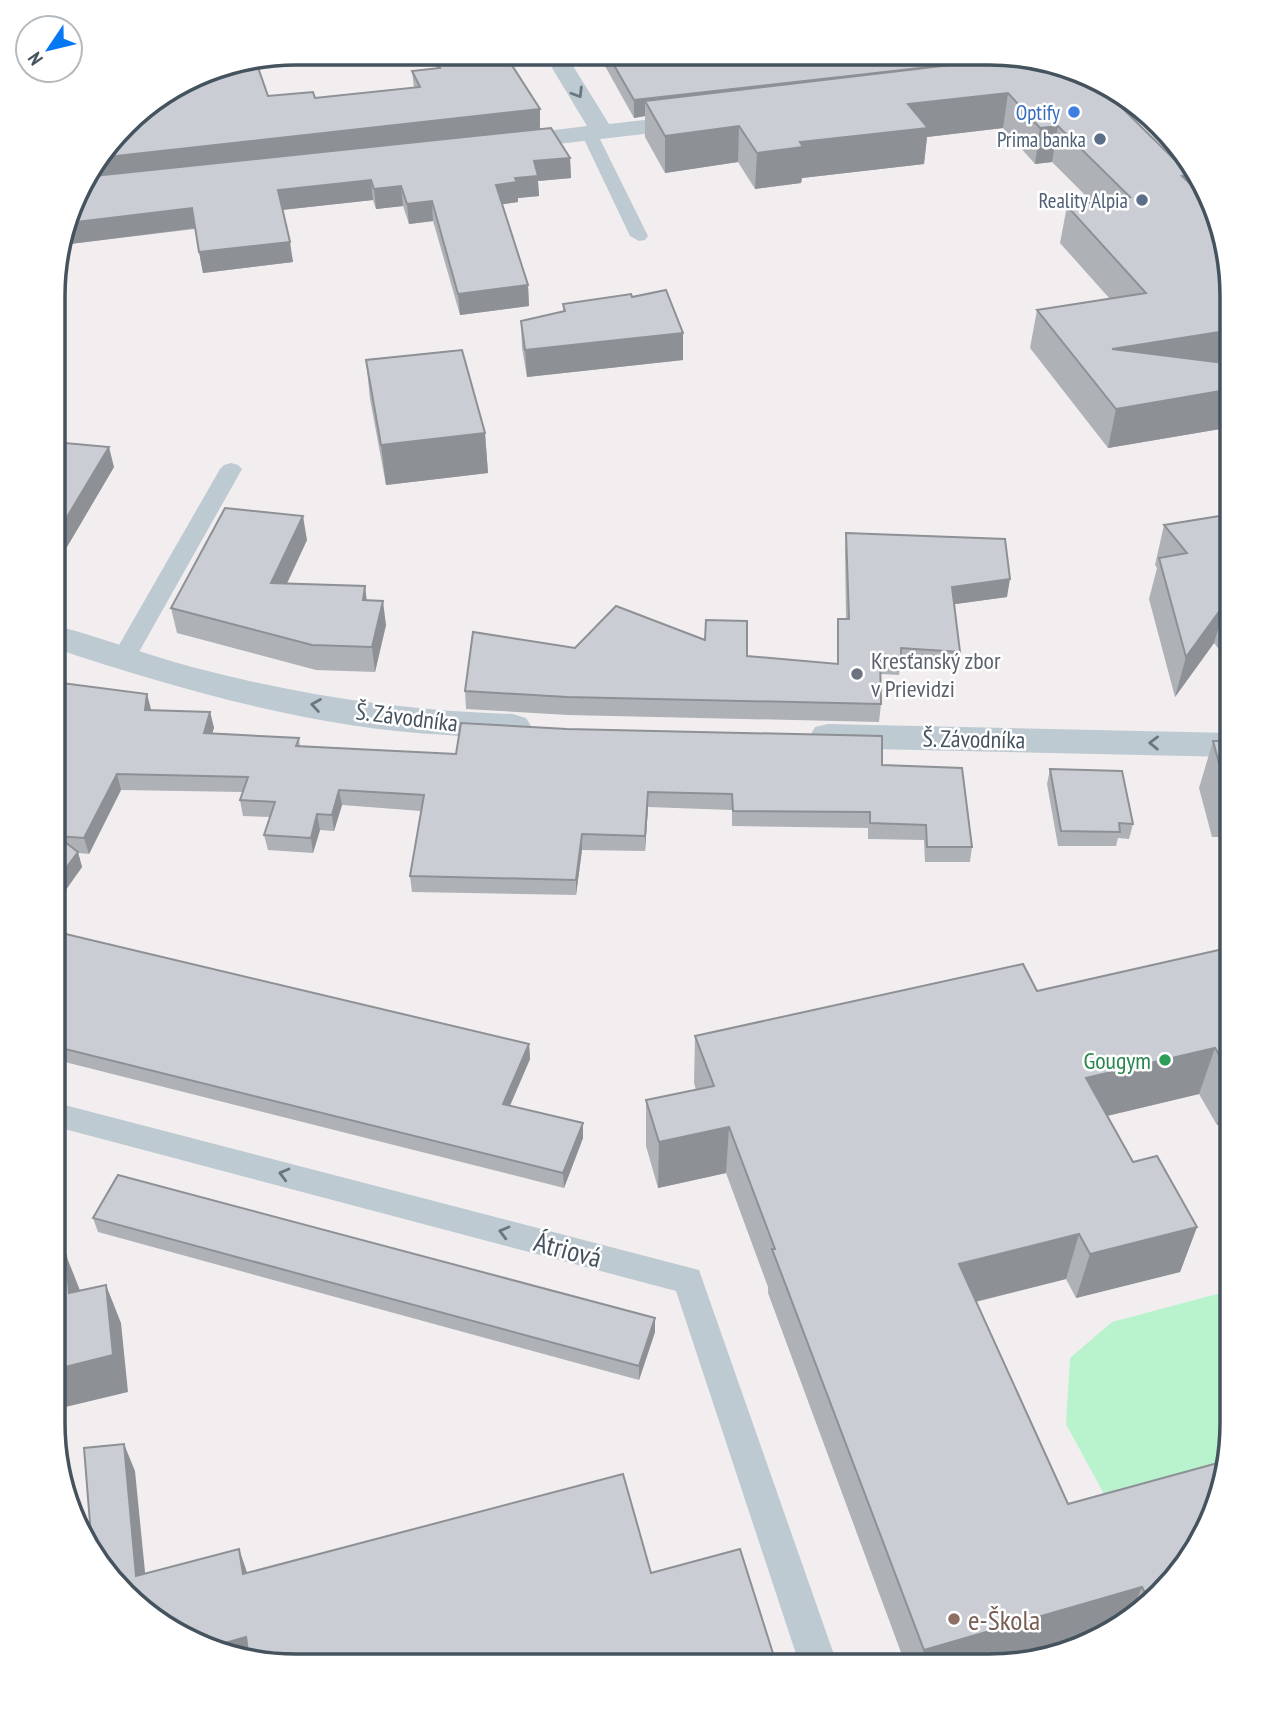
<svg xmlns="http://www.w3.org/2000/svg" width="1285" height="1719" font-family="'PT Sans Narrow',sans-serif">
  <style>
    .green { fill: #b9f3cd }
    .lines { fill: none; stroke-linecap: round; stroke-linejoin: round }
    .service { fill: #becad2; fill-rule: evenodd }
    .minor { fill: #becad2; fill-rule: evenodd }
    .tertiary { fill: #becad2; fill-rule: evenodd }
    .wall { fill: #aeb1b6 }
    .shaded-wall { fill: #8d9094 }
    .building { fill: #caced4; stroke: #8d9094; stroke-width: 2 }
    .oneway { stroke: #697781 }
    .shop-dot { fill: #3f7fe0; stroke: #fff; stroke-width: 2.5 }
    .service-dot { fill: #5c6f8a; stroke: #fff; stroke-width: 2.5 }
    .worship-dot { fill: #6b7280; stroke: #fff; stroke-width: 2.5 }
    .leisure-dot { fill: #2e9e5b; stroke: #fff; stroke-width: 2.5 }
    .education-dot { fill: #8d6e63; stroke: #fff; stroke-width: 2.5 }
    .labels { text-anchor: middle; dominant-baseline: central; stroke-width: 5; stroke-linejoin: round; paint-order: stroke }
    .far-shop-label { font-size: 21px; fill: #366cbe; stroke: #fff; text-anchor: end }
    .far-service-label { font-size: 21px; fill: #4e5e75; stroke: #fff; text-anchor: end }
    .worship-label { font-size: 24px; fill: #5b616d; stroke: #fff; text-anchor: start }
    .street-label { font-size: 24px; fill: #45535e; stroke: #fff }
    .leisure-label { font-size: 24px; fill: #27864d; stroke: #fff; text-anchor: end }
    .near-street-label { font-size: 28px; fill: #45535e; stroke: #fff }
    .near-education-label { font-size: 28px; fill: #785e54; stroke: #fff; text-anchor: start }
    .rim { fill: none; stroke: #45535e; stroke-width: 3.5 }
  </style>
  <rect width="100%" height="100%" fill="#f2eeef"/>
  <path class="green" d="M 1232,1290 L 1232,1439 L 1224,1464 L 1105,1496 L 1066,1424 L 1070,1358 L 1112,1322 Z"/>
  <g class="lines">
    <path class="service" d="M 589,128 L 597,133 L 648,236 L 645,240 L 639,241 L 630,236 L 581,133 Z
      M 231,463 L 238,465 L 242,469 L 135,659 L 131,664 L 123,667 L 115,664 L 111,659 L 220,469 L 224,465 Z
      M 53,1102 L 699,1270 L 838,1666 L 800,1666 L 676,1291 L 53,1126 Z"/>
    <path class="minor" d="M 543,53 L 565,53 L 609,124 L 696,114 L 704,116 L 708,121 L 704,126 L 696,128 L 505,150 L 496,148 L 493,143 L 496,138 L 505,136 L 587,126 Z
      M 54,625 C 100,637 145,654 192,667 C 298,695 404,711 513,714 L 526,718 L 531,726 L 526,734 C 501,741 472,737 447,735 C 313,728 180,690 54,648 Z
      M 828,724 L 1232,733 L 1232,757 L 828,748 L 815,745 L 810,736 L 815,727 Z"/>
    <path class="tertiary" d="M 1126,98 L 1137,103 L 1146,114 L 1133,113 L 1123,102 Z"/>
  </g>
  <path class="wall" d="M 436,53 L 504,53 L 540,129 L 570,158 L 571,178 L 538,181 L 539,196 L 518,198 L 518,202 L 502,204 L 528,285 L 529,306 L 460,315 L 433,221 L 409,224 L 403,206 L 376,209 L 373,200 L 282,210 L 293,262 L 203,273 L 195,229 L 70,244 L 85,175 L 268,96 L 315,98 L 414,88 L 412,71 L 436,68 L 435,60 L 441,59 Z
    M 605,53 L 1021,55 L 1190,175 L 1188,182 L 1232,295 L 1232,427 L 1108,448 L 1030,348 L 1037,310 L 1110,299 L 1060,243 L 1067,206 L 1092,202 L 1052,162 L 1035,164 L 1003,128 L 927,137 L 924,164 L 802,178 L 801,183 L 755,189 L 738,162 L 665,173 L 645,137 L 645,116 L 634,118 L 605,66 Z
    M 632,297 L 683,360 L 527,377 L 522,348 L 521,321 L 563,312 L 563,304 Z
    M 366,360 L 485,433 L 488,473 L 386,485 L 370,399 Z
    M 54,442 L 114,467 L 64,552 L 54,551 Z
    M 1232,514 L 1232,666 L 1214,643 L 1175,697 L 1149,599 L 1157,568 L 1155,565 L 1164,525 Z
    M 846,533 L 1007,597 L 954,604 L 960,652 L 957,670 L 900,666 L 899,675 L 880,674 L 881,704 L 879,722 L 568,715 L 466,709 L 465,691 L 575,648 L 747,656 L 837,664 L 837,637 L 838,619 L 846,619 L 845,551 Z
    M 307,540 L 287,584 L 367,600 L 386,625 L 375,672 L 316,670 L 177,633 L 171,608 Z
    M 54,682 L 151,709 L 150,710 L 210,712 L 214,728 L 212,733 L 299,738 L 300,746 L 456,754 L 882,765 L 972,847 L 970,862 L 925,862 L 924,840 L 868,839 L 868,828 L 732,826 L 732,810 L 648,807 L 645,851 L 582,850 L 576,895 L 412,892 L 410,876 L 421,811 L 342,805 L 334,831 L 320,830 L 313,853 L 268,850 L 264,835 L 270,817 L 243,816 L 240,800 L 243,792 L 121,790 L 89,854 L 78,853 L 82,867 L 53,908 Z
    M 1213,741 L 1232,741 L 1232,837 L 1212,837 L 1199,788 Z
    M 1050,769 L 1133,824 L 1129,839 L 1118,838 L 1116,846 L 1058,846 L 1047,784 Z
    M 53,931 L 529,1044 L 530,1059 L 510,1106 L 583,1138 L 564,1188 L 53,1059 Z
    M 1232,947 L 1232,1122 L 1217,1125 L 1199,1094 L 1107,1116 L 1133,1162 L 1197,1227 L 1180,1272 L 1076,1298 L 1066,1279 L 976,1302 L 1068,1504 L 1191,1559 L 1110,1630 L 986,1666 L 906,1666 L 768,1293 L 768,1287 L 726,1173 L 658,1188 L 646,1146 L 646,1100 L 696,1090 L 694,1083 L 695,1036 L 1037,991 Z
    M 93,1218 L 655,1318 L 655,1332 L 639,1380 L 98,1232 Z"/>
  <path class="shaded-wall" d="M 1026,57 L 645,101 L 645,116 L 634,118 L 634,100 Z
    M 1008,93 L 1003,128 L 927,137 L 924,164 L 802,178 L 801,183 L 755,189 L 757,153 L 800,142 L 908,104 Z
    M 540,109 L 540,129 L 83,180 L 85,175 L 98,158 Z
    M 739,126 L 738,162 L 665,173 L 665,136 Z
    M 1058,126 L 1052,162 L 1035,164 L 1040,128 Z
    M 570,158 L 571,178 L 538,181 L 539,196 L 518,198 L 518,202 L 497,205 L 496,185 L 515,178 L 534,161 Z
    M 1190,175 L 1182,212 L 1182,176 Z
    M 371,180 L 373,200 L 281,210 L 278,190 Z
    M 401,186 L 403,206 L 376,209 L 374,189 Z
    M 432,201 L 433,221 L 409,224 L 407,204 Z
    M 192,208 L 196,228 L 70,244 L 56,258 L 68,223 Z
    M 290,242 L 293,262 L 203,273 L 199,252 Z
    M 528,285 L 529,306 L 460,315 L 458,294 Z
    M 1232,330 L 1232,367 L 1112,349 Z
    M 683,333 L 683,360 L 527,377 L 525,350 Z
    M 1232,389 L 1232,427 L 1108,448 L 1116,409 Z
    M 485,433 L 488,473 L 386,485 L 381,445 Z
    M 109,447 L 114,467 L 64,552 L 58,532 Z
    M 303,516 L 307,540 L 275,608 L 271,583 Z
    M 1010,579 L 1007,597 L 949,605 L 952,587 Z
    M 365,586 L 368,610 L 363,600 Z
    M 383,601 L 386,625 L 375,672 L 372,647 Z
    M 1226,602 L 1214,643 L 1175,697 L 1186,657 Z
    M 147,694 L 151,709 L 149,726 L 145,710 Z
    M 210,712 L 214,728 L 207,748 L 204,733 Z
    M 117,774 L 121,790 L 89,854 L 84,838 Z
    M 339,790 L 342,805 L 334,831 L 332,815 Z
    M 648,792 L 648,807 L 645,851 L 645,836 Z
    M 317,814 L 320,830 L 313,853 L 311,838 Z
    M 582,834 L 582,850 L 576,895 L 576,880 Z
    M 78,852 L 82,867 L 53,908 L 53,885 Z
    M 529,1044 L 530,1059 L 504,1119 L 503,1104 Z
    M 1215,1048 L 1199,1094 L 1073,1124 L 1086,1078 Z
    M 1232,1085 L 1232,1122 L 1217,1125 Z
    M 583,1123 L 583,1138 L 564,1188 L 563,1173 Z
    M 729,1127 L 726,1173 L 658,1188 L 659,1142 Z
    M 1197,1227 L 1180,1272 L 1076,1298 L 1090,1254 Z
    M 1079,1234 L 1066,1279 L 949,1308 L 959,1264 Z
    M 66,1255 L 81,1293 L 69,1293 Z
    M 106,1285 L 121,1323 L 128,1392 L 53,1410 L 53,1370 Z
    M 655,1318 L 655,1332 L 639,1380 L 639,1366 Z
    M 124,1444 L 135,1471 L 148,1602 L 136,1576 Z
    M 239,1549 L 248,1575 L 243,1574 Z
    M 1142,1587 L 1131,1612 L 1110,1630 L 986,1666 L 920,1666 L 924,1650 Z
    M 246,1637 L 255,1661 L 214,1646 Z"/>
  <path class="building" d="M 451,53 L 504,53 L 540,109 L 98,158 L 136,113 L 217,66 L 255,59 L 268,96 L 313,92 L 315,98 L 420,87 L 412,71 L 440,68 L 435,60 L 454,57 Z
    M 607,53 L 1021,55 L 1026,56 L 634,100 Z
    M 1026,56 L 1102,88 L 1190,175 L 1182,176 L 1211,204 L 1232,295 L 1232,330 L 1112,349 L 1232,364 L 1232,389 L 1116,409 L 1037,310 L 1146,293 L 1067,206 L 1130,197 L 1058,126 L 1040,128 L 1008,93 L 908,104 L 928,128 L 800,142 L 803,147 L 757,153 L 739,126 L 665,136 L 645,101 Z
    M 551,128 L 570,158 L 534,161 L 538,176 L 515,178 L 517,182 L 496,185 L 528,285 L 458,294 L 432,201 L 407,204 L 401,186 L 374,189 L 371,180 L 278,190 L 290,242 L 199,252 L 192,208 L 68,223 L 84,177 Z
    M 666,290 L 683,333 L 525,350 L 521,321 L 565,311 L 563,304 L 631,294 L 632,297 Z
    M 462,350 L 485,433 L 381,445 L 366,360 Z
    M 54,442 L 109,447 L 58,532 L 54,532 Z
    M 225,508 L 303,516 L 271,583 L 365,586 L 363,600 L 383,601 L 372,647 L 312,645 L 171,608 Z
    M 1232,514 L 1232,611 L 1226,602 L 1186,657 L 1159,558 L 1187,553 L 1164,525 Z
    M 846,533 L 1005,539 L 1010,579 L 952,587 L 960,652 L 901,648 L 901,657 L 880,656 L 881,704 L 567,697 L 465,691 L 473,632 L 575,648 L 616,606 L 705,640 L 706,620 L 747,621 L 747,656 L 838,664 L 838,619 L 849,619 Z
    M 54,682 L 147,694 L 145,710 L 210,712 L 204,733 L 299,738 L 296,746 L 456,754 L 461,723 L 567,729 L 882,736 L 882,765 L 962,768 L 972,847 L 927,847 L 926,825 L 870,823 L 870,812 L 733,811 L 732,794 L 648,792 L 645,836 L 582,834 L 576,880 L 410,876 L 424,795 L 339,790 L 332,815 L 317,814 L 311,838 L 264,835 L 275,802 L 240,800 L 248,777 L 117,774 L 84,838 L 57,836 L 78,852 L 53,885 Z
    M 1213,741 L 1232,741 L 1232,789 L 1226,789 Z
    M 1050,769 L 1122,771 L 1133,824 L 1119,823 L 1120,832 L 1061,831 Z
    M 53,931 L 529,1044 L 503,1104 L 583,1123 L 563,1173 L 53,1046 Z
    M 1232,947 L 1232,1076 L 1215,1048 L 1086,1078 L 1133,1162 L 1157,1156 L 1197,1227 L 1090,1254 L 1079,1234 L 959,1264 L 1068,1504 L 1225,1461 L 1191,1559 L 1147,1597 L 1142,1587 L 924,1650 L 772,1249 L 775,1249 L 729,1127 L 659,1142 L 646,1100 L 714,1086 L 695,1036 L 1023,964 L 1037,991 Z
    M 118,1175 L 655,1318 L 639,1366 L 93,1218 Z
    M 66,1255 L 69,1293 L 106,1285 L 113,1355 L 53,1370 L 53,1258 Z
    M 124,1444 L 136,1576 L 239,1549 L 243,1574 L 623,1474 L 651,1573 L 740,1549 L 777,1666 L 264,1664 L 249,1659 L 246,1637 L 214,1646 L 160,1625 L 92,1548 L 84,1448 Z"/>
  <defs><path id="oneway-chevron" d="M-2-3.5L2.5 0L-2 3.5" fill="none" stroke-width="1.6" stroke-linecap="round" stroke-linejoin="round" transform="scale(1.75)"/></defs>
  <g class="oneway">
    <use href="#oneway-chevron" transform="translate(578 93) rotate(58)"/>
    <use href="#oneway-chevron" transform="translate(316 705) rotate(-171)"/>
    <use href="#oneway-chevron" transform="translate(1154 743) rotate(-179)"/>
    <use href="#oneway-chevron" transform="translate(284 1174) rotate(-165)"/>
    <use href="#oneway-chevron" transform="translate(504 1232) rotate(-165)"/>
  </g>
  <circle class="shop-dot" cx="1074" cy="112" r="7"/>
  <g class="service-dot">
    <circle cx="1100" cy="139" r="7"/>
    <circle cx="1142" cy="200" r="7"/>
  </g>
  <circle class="worship-dot" cx="857" cy="674" r="7"/>
  <circle class="leisure-dot" cx="1165" cy="1060" r="7"/>
  <circle class="education-dot" cx="954" cy="1619" r="7"/>
  <g class="labels">
    <g class="far-shop-label">
      <text x="1060" y="112">Optify</text>
    </g>
    <g class="far-service-label">
      <text x="1086" y="139">Prima banka</text>
      <text x="1128" y="200">Reality Alpia</text>
    </g>
    <g class="worship-label">
      <text x="871" y="660">Kresťanský zbor<tspan x="871" dy="28">v Prievidzi</tspan></text>
    </g>
    <g class="street-label">
      <text transform="translate(407 717) rotate(7)">Š. Závodníka</text>
      <text transform="translate(974 739) rotate(1)">Š. Závodníka</text>
    </g>
    <g class="leisure-label">
      <text x="1151" y="1060">Gougym</text>
    </g>
    <g class="near-street-label">
      <text transform="translate(568 1249) rotate(15)">Átriová</text>
    </g>
    <g class="near-education-label">
      <text x="968" y="1619">e-Škola</text>
    </g>
  </g>
  <path d="M0 0H1285V1719H0ZM296 65H989A231 231 0 0 1 1220 296V1423A231 231 0 0 1 989 1654H296A231 231 0 0 1 65 1423V296A231 231 0 0 1 296 65Z" fill="#fff" fill-rule="evenodd"/>
  <path class="rim" d="M296 65H989A231 231 0 0 1 1220 296V1423A231 231 0 0 1 989 1654H296A231 231 0 0 1 65 1423V296A231 231 0 0 1 296 65Z"/>
  <g transform="translate(49 49) rotate(235)"><circle r="33" fill="#ffffff" stroke="#b5babf" stroke-width="2"/>
  <path d="M0-5L12 26L0 18L-12 26Z" fill="#0778f3"/>
  <text y="-10" font-size="19" font-weight="bold" text-anchor="middle" fill="#45535e">N</text>
  </g>
</svg>
